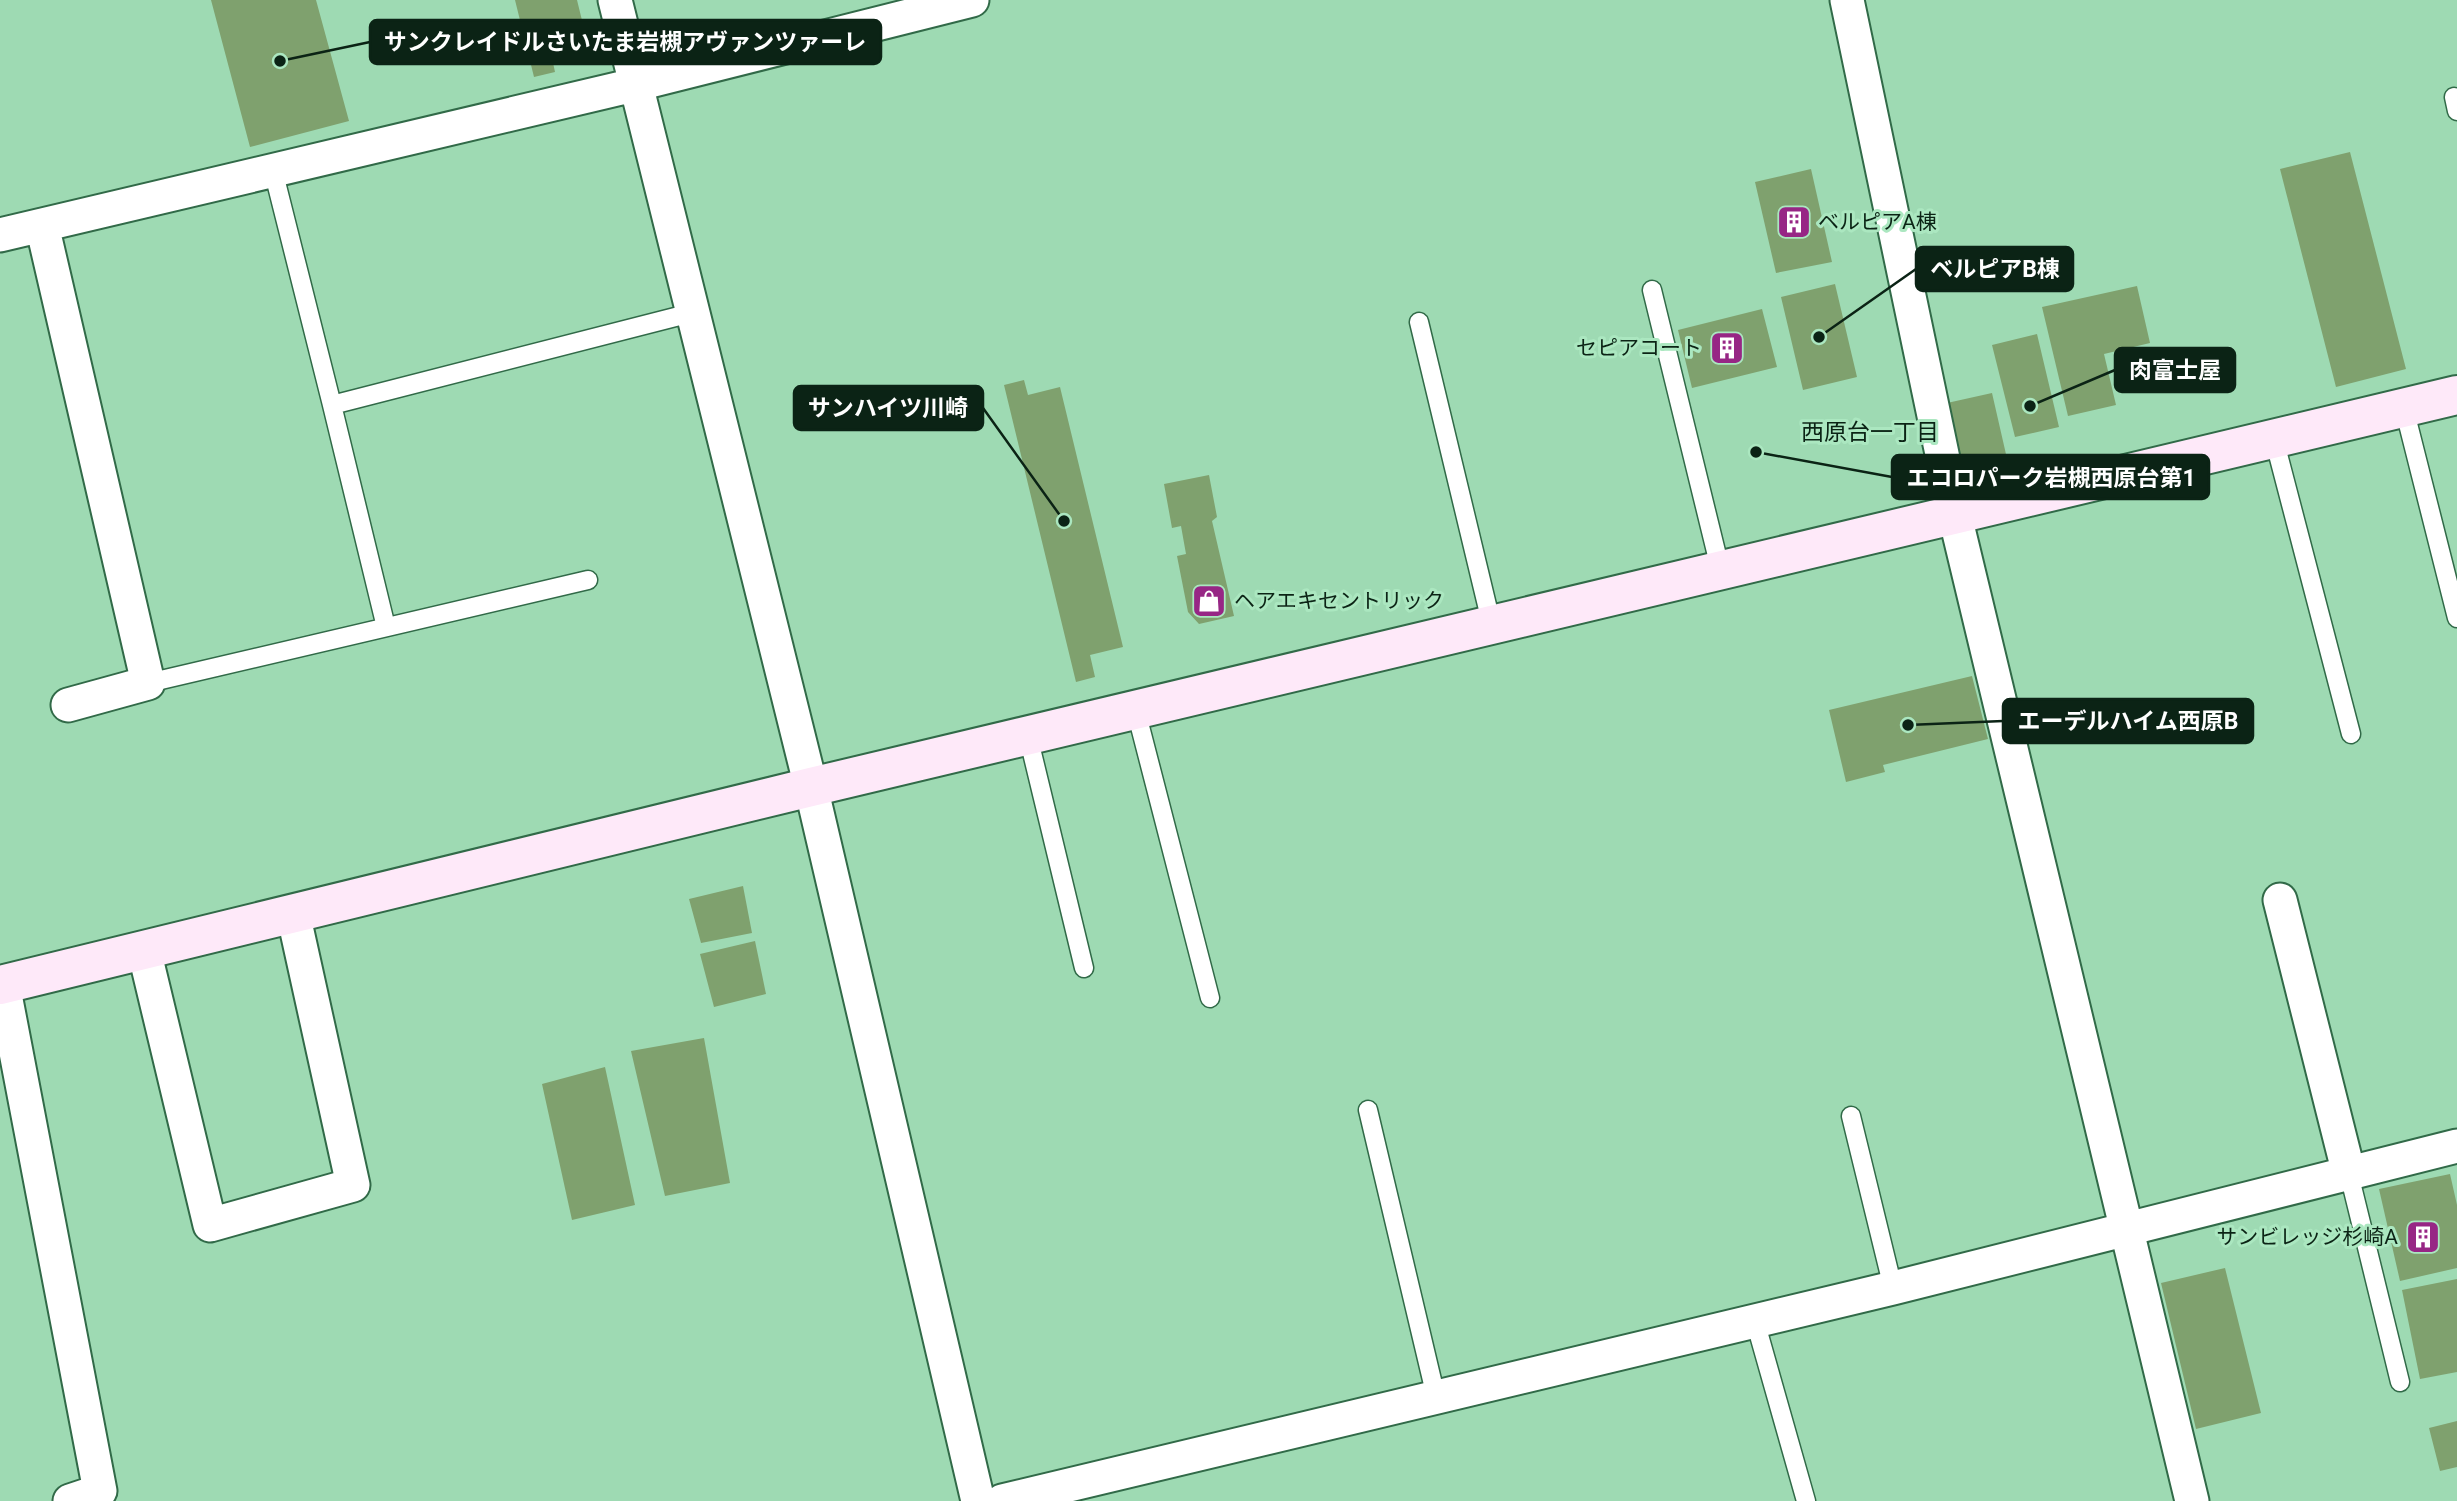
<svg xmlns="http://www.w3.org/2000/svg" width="2457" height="1501" font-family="Roboto,'Noto Sans JP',sans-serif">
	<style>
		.building { fill: #7fa16e }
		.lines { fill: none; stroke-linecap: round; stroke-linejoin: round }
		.lane-casing { stroke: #316a48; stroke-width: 21 }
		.street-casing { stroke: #316a48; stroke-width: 37 }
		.secondary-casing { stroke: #316a48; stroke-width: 42 }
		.lane { stroke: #fff; stroke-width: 18 }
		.street { stroke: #fff; stroke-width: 33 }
		.secondary { stroke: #fee9f9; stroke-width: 38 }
		.labels { text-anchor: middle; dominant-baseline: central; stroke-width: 6; stroke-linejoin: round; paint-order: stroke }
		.poi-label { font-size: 21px; fill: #0b2315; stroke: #abe7c0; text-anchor: start }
		.neighbourhood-label { font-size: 23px; fill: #0b2315; stroke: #abe7c0 }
		.leader { fill: none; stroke: #0b2315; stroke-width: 2.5 }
		.callout-dot { fill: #0b2315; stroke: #abe7c0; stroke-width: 2.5 }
		.callout { fill: #0b2315; stroke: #0b2315; stroke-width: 2.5 }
		.callout-label { font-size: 23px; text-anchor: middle; font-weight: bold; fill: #fff }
	</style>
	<rect width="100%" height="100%" fill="#9edab3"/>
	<path class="building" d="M211 0H316L349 121 250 147Z
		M515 0H577L589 49 552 58 555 72 534 77Z
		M2350 152 2406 369 2336 387 2280 169Z
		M1811 169 1832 262 1776 273 1755 182Z
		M1835 284 1857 377 1803 390 1781 297Z
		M2137 286 2150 343 2104 354 2116 405 2068 416 2042 307Z
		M1762 309 1777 367 1692 388 1678 330Z
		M2037 334 2059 427 2015 437 1992 345Z
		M1024 380 1028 395 1060 387 1123 647 1090 655 1095 677 1076 682 1004 385Z
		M1992 393 2008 463 1964 473 1947 403Z
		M1209 475 1217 517 1212 521 1234 616 1199 624 1188 612 1177 556 1186 554 1181 526 1172 528 1164 484Z
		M1972 676 1988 739 1883 765 1885 772 1846 782 1829 710Z
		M743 886 752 933 701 943 689 899Z
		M755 941 766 994 714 1007 700 954Z
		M704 1038 730 1183 665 1196 631 1051Z
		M605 1067 635 1205 572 1220 542 1084Z
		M2450 1174 2457 1205V1268L2400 1281 2379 1189Z
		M2225 1268 2261 1413 2196 1429 2161 1283Z
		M2457 1279V1372L2420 1379 2402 1290Z
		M2457 1421V1467L2440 1471 2429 1428Z"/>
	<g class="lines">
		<g class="lane-casing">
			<path id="lane" d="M2454 97 2457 111
				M273 170 332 405 691 313
				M1652 290 1721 572
				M1419 322 1492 626
				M332 405 386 627
				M2404 408 2457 618
				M2274 439 2351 734
				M148 683 588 580
				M1136 711 1210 998
				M1028 736 1084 968
				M1368 1110 1436 1397
				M1851 1116 1893 1288
				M2349 1174 2400 1382
				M1755 1321 1806 1501"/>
		</g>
		<g class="street-casing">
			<path id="street" d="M615 0 811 787 978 1501
				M1847 0 1955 516 2192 1501
				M42 225 148 683 68 705
				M0 235 634 85 972 0
				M2280 900 2349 1174
				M144 950 210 1225 353 1185 293 913
				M3 984 100 1491 70 1501
				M1002 1501 1893 1288 2457 1146"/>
		</g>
		<g class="secondary-casing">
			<path id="secondary" d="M0 985 811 787 2457 395"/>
		</g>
		<use href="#lane" class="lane"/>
		<use href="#street" class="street"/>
		<use href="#secondary" class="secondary"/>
	</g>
	<defs>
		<g id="building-square" transform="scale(1.75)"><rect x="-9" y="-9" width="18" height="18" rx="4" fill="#972685" stroke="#abe7c0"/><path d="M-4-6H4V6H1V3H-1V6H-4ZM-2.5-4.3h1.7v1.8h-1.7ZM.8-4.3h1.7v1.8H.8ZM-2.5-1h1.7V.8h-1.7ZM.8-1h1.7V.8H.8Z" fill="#fff"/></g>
		<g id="shop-square" transform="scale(1.75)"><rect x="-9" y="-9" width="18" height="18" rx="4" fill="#972685" stroke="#abe7c0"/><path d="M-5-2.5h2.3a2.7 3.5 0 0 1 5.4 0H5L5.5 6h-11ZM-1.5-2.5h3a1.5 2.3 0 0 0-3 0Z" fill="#fff"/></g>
	</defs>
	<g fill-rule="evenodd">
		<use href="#building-square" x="1794" y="222"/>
		<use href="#building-square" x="1727" y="348"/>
		<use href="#shop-square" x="1209" y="601"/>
		<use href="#building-square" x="2423" y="1237"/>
	</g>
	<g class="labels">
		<g class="poi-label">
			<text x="1818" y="222">ベルピアA棟</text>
			<text x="1702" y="348" text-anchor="end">セピアコート</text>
			<text x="1234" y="601">ヘアエキセントリック</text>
			<text x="2398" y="1237" text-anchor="end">サンビレッジ杉崎A</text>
		</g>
		<g class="neighbourhood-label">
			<text x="1870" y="432">西原台一丁目</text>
		</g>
	</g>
	<path class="leader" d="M280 61L370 42M1819 337L1916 269M2030 406L2115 370M1064 521L983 408M1756 452L1892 477M1908 725L2003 721"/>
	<g class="callout-dot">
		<circle cx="280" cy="61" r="7"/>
		<circle cx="1819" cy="337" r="7"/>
		<circle cx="2030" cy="406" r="7"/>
		<circle cx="1064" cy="521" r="7"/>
		<circle cx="1756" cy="452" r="7"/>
		<circle cx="1908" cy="725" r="7"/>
	</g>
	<g class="callout">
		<rect x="370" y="20" width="511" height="44" rx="7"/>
		<rect x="1916" y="247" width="157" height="44" rx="7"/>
		<rect x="2115" y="348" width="120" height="44" rx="7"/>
		<rect x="794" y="386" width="189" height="44" rx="7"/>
		<rect x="1892" y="455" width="317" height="44" rx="7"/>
		<rect x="2003" y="699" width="250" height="44" rx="7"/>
	</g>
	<g class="callout-label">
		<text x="625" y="50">サンクレイドルさいたま岩槻アヴァンツァーレ</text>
		<text x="1995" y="277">ベルピアB棟</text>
		<text x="2175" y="378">肉富士屋</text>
		<text x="888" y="416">サンハイツ川崎</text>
		<text x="2051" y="486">エコロパーク岩槻西原台第1</text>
		<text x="2128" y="729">エーデルハイム西原B</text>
	</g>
</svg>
